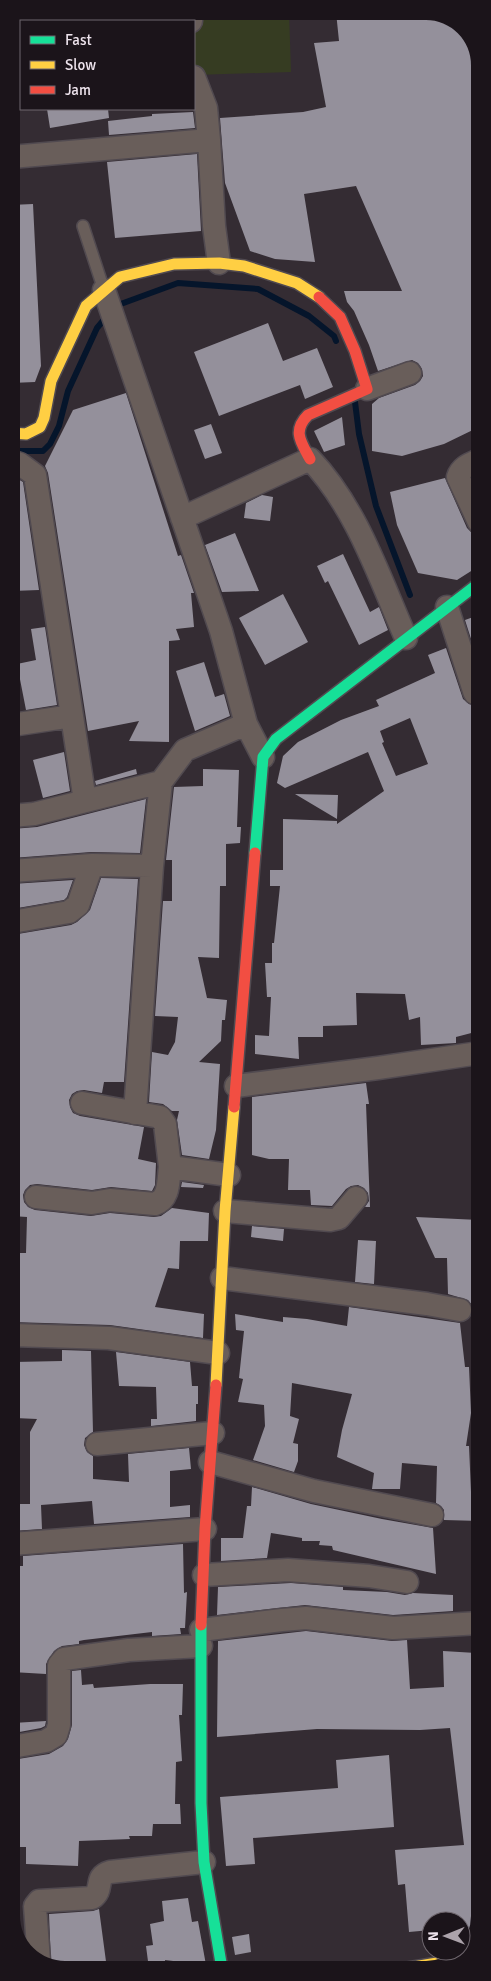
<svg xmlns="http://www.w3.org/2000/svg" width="491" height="1981" font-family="Signika,sans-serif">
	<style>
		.green { fill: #363c22 }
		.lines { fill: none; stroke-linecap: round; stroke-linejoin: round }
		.stream { stroke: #05152b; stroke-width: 6 }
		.building { fill: #94909b; fill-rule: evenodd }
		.lane-casing { stroke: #514a50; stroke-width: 14 }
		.street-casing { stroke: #514a50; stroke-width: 25 }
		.fast-casing { stroke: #514a50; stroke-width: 14 }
		.slow-casing { stroke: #514a50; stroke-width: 14 }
		.jam-casing { stroke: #514a50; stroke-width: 14 }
		.lane { stroke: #695e5a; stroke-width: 11 }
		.street { stroke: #695e5a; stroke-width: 22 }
		.fast { stroke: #16e098; stroke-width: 11 }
		.slow { stroke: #ffcf43; stroke-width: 11 }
		.jam { stroke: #f24e42; stroke-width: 11 }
	</style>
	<rect width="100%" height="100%" fill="#342c33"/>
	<path class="green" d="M190 11 289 12 291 72 194 75V21Z"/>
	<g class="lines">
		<path class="stream" d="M114 309 118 305 178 283 258 289 309 316 334 336 336 341
			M355 402 359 434 376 506 410 595
			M12 451H43L50 444 59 426 68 391 97 328 107 316"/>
	</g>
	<path class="building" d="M336 12H433L464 27 479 55V427L444 444 402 456 372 451V404L379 398 415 385 420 381 423 376 422 369 418 363 412 360 378 371 369 345 354 311 347 302 344 291H402L356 186 304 194 315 262 275 259 250 251 225 183 220 118 303 112 326 107 314 43 339 41Z
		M47 109H108L109 118 50 128Z
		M193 112 195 128 109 135 108 121 152 116V114Z
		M197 154 201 231 115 238 107 162Z
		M33 204 41 366 35 382 11 383V205Z
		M268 323 283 361 317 348 333 387 305 399 300 385 219 416 194 352Z
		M126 393 178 556 181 555 194 593H191L194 627 176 629 180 640 169 641V742L129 741 139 721 88 731 48 473 45 466 73 410Z
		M342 417 345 445 324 452 314 431Z
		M211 424 222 453 205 459 194 430Z
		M479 474V491L473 478Z
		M11 475 23 482 39 590 12 591Z
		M445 478 467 528 472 533 479 535V566L457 580 418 573 397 525 390 492Z
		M262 495 273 497 270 521 244 518 246 503Z
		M235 533 259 591 222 592 205 545Z
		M343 554 370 612 379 607 388 630 359 645 328 581 325 583 317 566Z
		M283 594 308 642 265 665 239 618Z
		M479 615V664L465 620Z
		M45 627 57 705 26 710 17 664 36 660 31 629Z
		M446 648 463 699 469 704 479 706V936L473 937 479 980V1031L456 1037V1043L421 1045 420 1017 409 1020 405 994 356 993 357 1025 323 1026V1037H298L299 1059 255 1054V1035L269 1036 271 997H267L265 963H272V943H274L280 886H270V870H283V819L337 821V824L384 791 368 752 285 788 277 783 283 756 298 742 341 720 379 706 376 700 435 673 428 655ZM410 718 428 764 396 776 382 743 384 742 380 731Z
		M204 662 215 697 224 694 230 716 195 731 176 671Z
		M64 752 70 791 43 798 33 760Z
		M136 769 137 774 96 785 95 781Z
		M203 769 239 770 237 827H241L240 843 226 844V886H220L219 958 198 957 207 998 227 1000 225 1020H222L221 1041 199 1062 220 1064 216 1130 209 1159 182 1155 177 1120 179 1111H172L163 1104 149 1102 152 1052 168 1055 175 1042 178 1017 155 1016 163 901H172V860H166L174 787 203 786Z
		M295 794 338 795 337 819Z
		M146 799 140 853 91 852 12 858V829L37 827Z
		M101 878 138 879 124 1082H104L102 1093 84 1090 77 1091 72 1094 69 1100 70 1107 73 1113 80 1116 144 1127 138 1159 156 1163 155 1185 152 1191 111 1187 92 1190 37 1184 30 1185 25 1190 23 1195 24 1202 28 1207 35 1210 91 1216 110 1213 154 1217 161 1216 172 1208 209 1213 208 1241H180L179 1269 168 1268 155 1307 204 1314 203 1338 110 1325 12 1322V1275H17V1253H26L27 1217 12 1216V935L71 925 77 922 90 910Z
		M73 880 67 897 64 900 12 909V884Z
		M366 1083 369 1104H366L370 1207H365L369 1201 368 1193 364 1188 358 1185 351 1186 346 1189 332 1206 311 1205 310 1190H288L289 1159H269L252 1155V1097Z
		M182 1182 204 1185 203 1188 181 1187Z
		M416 1217 479 1220V1311H473L472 1305 468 1300 448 1294 447 1258H435Z
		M252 1226 284 1229 283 1241 251 1237Z
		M358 1240 376 1241 374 1284 355 1282Z
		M349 1307 460 1323 465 1367H469L471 1413 466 1446H469L471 1492 480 1493V1521L444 1520V1510L441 1506 436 1503 437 1466 402 1463 400 1489H372L374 1473 337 1457 342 1430 352 1394 292 1383 290 1416 299 1419 293 1443 298 1444V1461L294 1472 253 1460 265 1426 264 1405 238 1402 243 1379 239 1378 244 1331 236 1330 235 1314 283 1322V1317L307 1319 347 1326Z
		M62 1350 91 1351 93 1432 85 1438 84 1445 87 1452 93 1456V1479L129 1482 128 1454 189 1448 191 1469 170 1471V1507L190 1505V1517L94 1524 92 1501 41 1505 42 1529 12 1531V1504H30V1432L37 1419 15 1418 14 1362 62 1361Z
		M116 1352 190 1362 192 1386H198V1404H196V1421L151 1426V1419H157L156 1387 119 1386Z
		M252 1487 311 1504 382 1519 433 1528 436 1574 333 1550 332 1546 319 1545 320 1541H302V1538L271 1533 267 1558 221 1561V1538H243L247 1506H251Z
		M183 1544 184 1593 187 1592 185 1628H180L181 1634 152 1636V1632L84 1640 79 1641V1644L62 1646 54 1651 46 1664V1674L12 1672V1566H23V1556Z
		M291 1583 343 1587V1590L387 1592 405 1595 413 1593 453 1595V1611L393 1615 305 1605 217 1615 218 1587Z
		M306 1631 392 1641 407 1640 410 1689 444 1687 443 1651 476 1653 480 1696V1738H476L480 1762V1916L475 1929 461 1930V1921H431V1930L409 1932 405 1884 398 1885 395 1850 464 1845 450 1728 420 1730 317 1729 217 1737 218 1641Z
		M81 1670 82 1685 93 1684 94 1688 150 1684H183L182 1715H179L182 1761 176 1762 175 1804H180L181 1824H153L152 1836H129L130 1839 79 1841 78 1866 26 1864V1847H12V1760L49 1754 63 1746 68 1739 72 1725V1671Z
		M46 1721 45 1726 41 1728 14 1733 13 1723Z
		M389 1755 394 1827 253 1838 255 1864 226 1866 220 1797 338 1788 336 1760Z
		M188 1898 192 1922 198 1921 206 1965 165 1960 166 1969H149L146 1946 153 1945 150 1924 164 1921 162 1901Z
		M99 1909 107 1969H58L51 1966 49 1914 93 1911Z
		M249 1934 251 1952 235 1955 232 1937Z"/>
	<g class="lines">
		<g class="lane-casing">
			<path id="lane" d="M83 226 104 290"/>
		</g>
		<g class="street-casing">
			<path id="street" d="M190 11 191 21
				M194 77 206 108 209 140 214 226 219 263
				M11 157 209 140
				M104 290 221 631 246 724 263 757
				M367 389 410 373
				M479 460C470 464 461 467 458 477L479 522
				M11 461 20 464 35 475 85 801
				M182 518 310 459C357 508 379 577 406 638
				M447 607 474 691 475 693H479
				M12 725 72 716
				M12 816 34 814 161 782
				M12 871 92 865 152 866
				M12 922 69 912 78 905 92 865
				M236 1086 378 1068 479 1053
				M82 1103 160 1117 165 1124 170 1167 229 1175
				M135 1113 152 866 161 782 185 750 246 724
				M36 1197 92 1203 110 1200 155 1204C170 1199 168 1180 170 1167
				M225 1211 330 1220 339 1218 356 1198
				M222 1278 427 1304 460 1310
				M12 1335 109 1338 218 1353
				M97 1444 213 1433
				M210 1462 314 1491 432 1515
				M12 1544 205 1529
				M204 1575 288 1570 369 1576 407 1582
				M201 1630 282 1620 306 1618 393 1628 480 1623
				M12 1747 46 1741 56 1735 59 1725V1665L64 1659 129 1650 201 1646
				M39 1961 35 1906 39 1901 92 1898C105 1889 93 1877 110 1872L204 1862"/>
		</g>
		<g class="fast-casing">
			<path id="fast" d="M255 853 263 757 276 739 479 583
				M201 1625V1803L204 1862 222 1969"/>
		</g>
		<g class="slow-casing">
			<path id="slow" d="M11 433 26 434 40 427 44 418 51 381 86 306 120 277 174 264 219 263 244 266 297 283 319 297
				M216 1385 225 1211 234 1107
				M402 1969 449 1961"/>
		</g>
		<g class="jam-casing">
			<path id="jam" d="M310 459C301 442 292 431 308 415L367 389 355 351 340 317 319 297
				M234 1107 255 853
				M201 1625 205 1529 216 1385"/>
		</g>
		<use href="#lane" class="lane"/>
		<use href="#street" class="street"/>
		<use href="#fast" class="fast"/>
		<use href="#slow" class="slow"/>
		<use href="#jam" class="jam"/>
	</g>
	<path d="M0 0H491V1981H0ZM65 20H426A45 45 0 0 1 471 65V1916A45 45 0 0 1 426 1961H65A45 45 0 0 1 20 1916V65A45 45 0 0 1 65 20Z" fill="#1b141a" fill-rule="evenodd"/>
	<rect x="20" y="20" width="175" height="90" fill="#1b141a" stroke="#6f676e"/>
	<rect x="30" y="36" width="25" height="8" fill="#16e098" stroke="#6f676e"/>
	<text x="65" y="45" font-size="15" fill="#ede3ec">Fast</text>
	<rect x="30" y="61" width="25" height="8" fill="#ffcf43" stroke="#6f676e"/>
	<text x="65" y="70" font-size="15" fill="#ede3ec">Slow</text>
	<rect x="30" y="86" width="25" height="8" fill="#f24e42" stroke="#6f676e"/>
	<text x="65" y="95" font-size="15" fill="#ede3ec">Jam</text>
	<g transform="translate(446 1936) rotate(269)"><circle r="24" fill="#1b141a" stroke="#6f676e"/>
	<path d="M0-4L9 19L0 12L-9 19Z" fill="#aca3ab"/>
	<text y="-8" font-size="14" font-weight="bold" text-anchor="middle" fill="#ede3ec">N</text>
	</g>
</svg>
